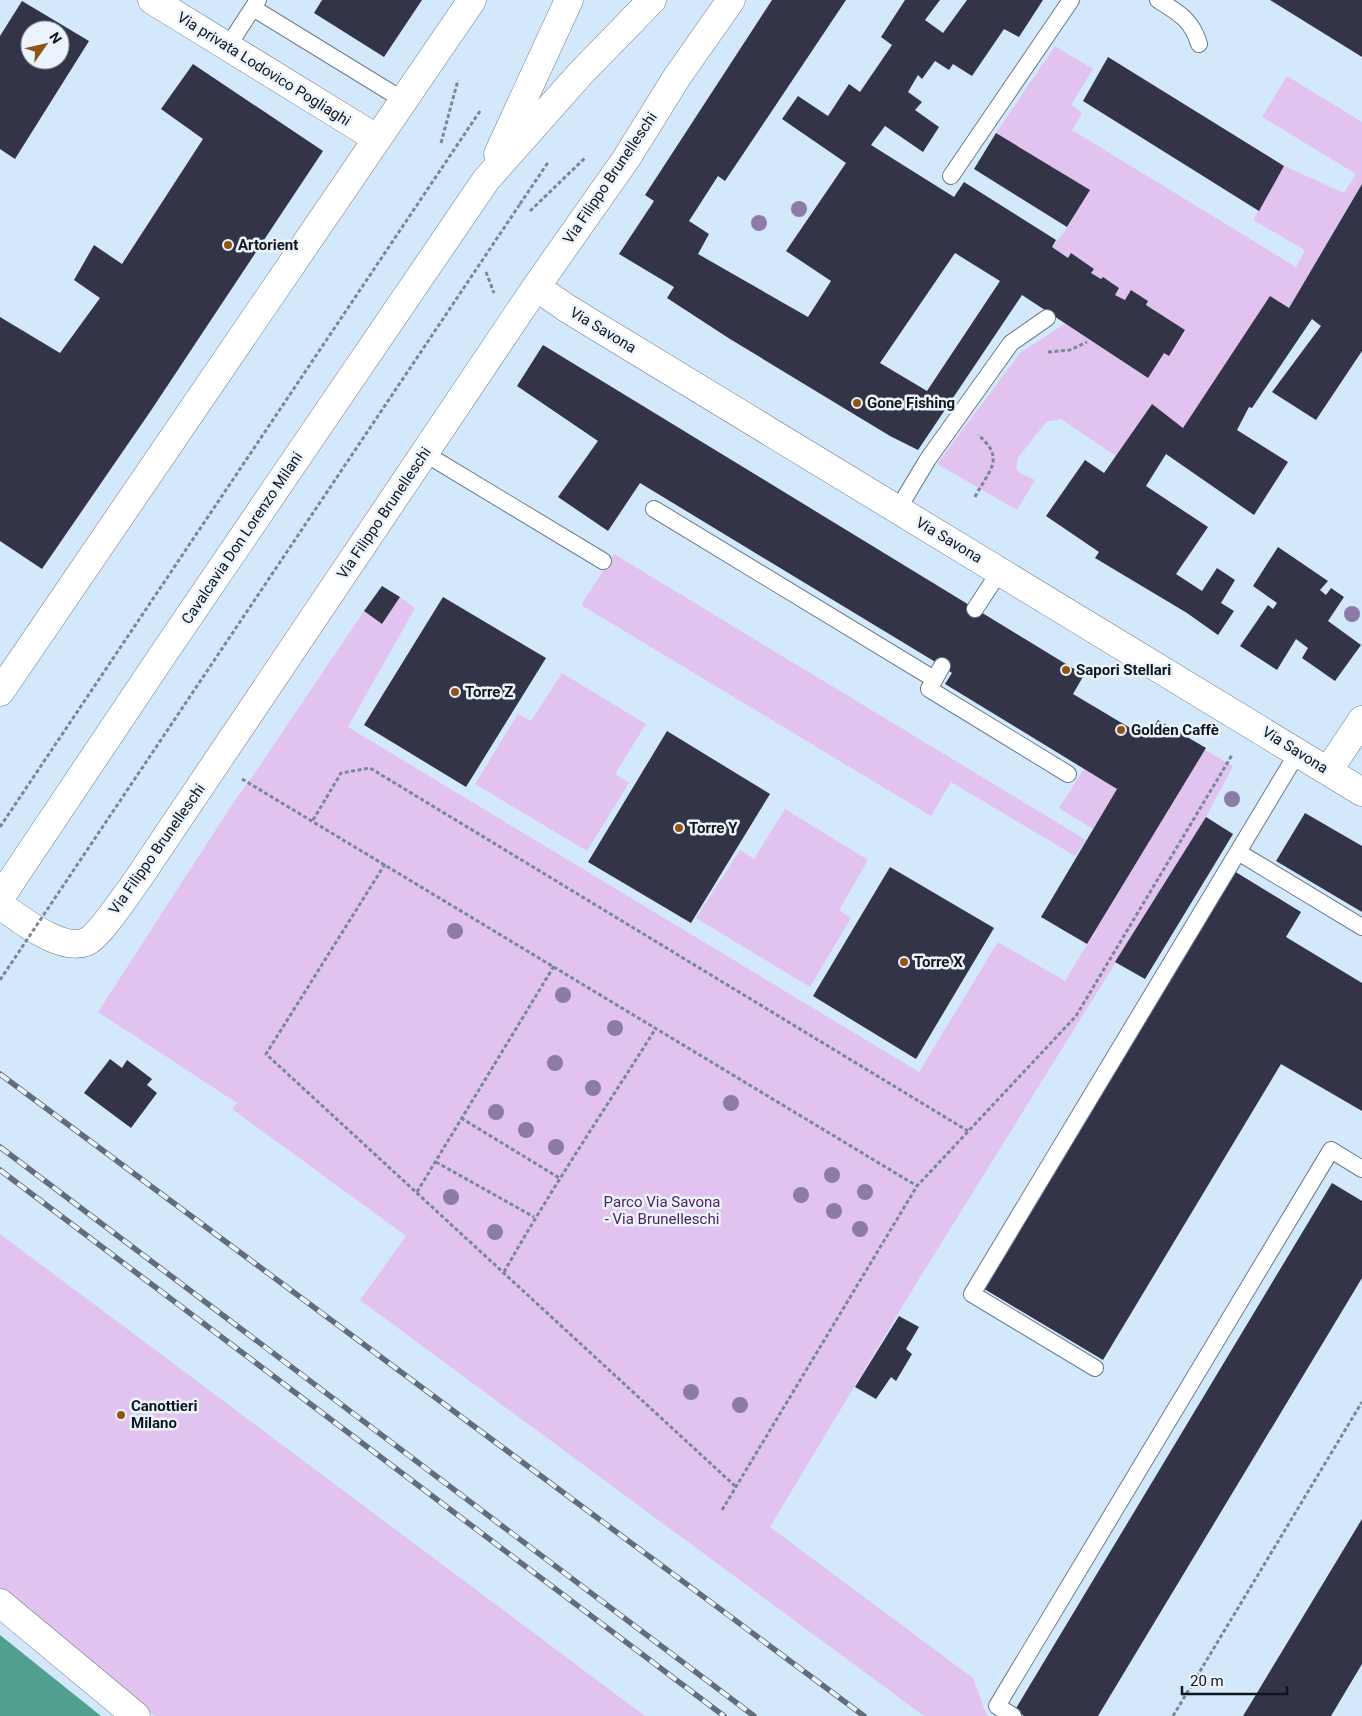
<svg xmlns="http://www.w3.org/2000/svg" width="1362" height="1716" font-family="Roboto,sans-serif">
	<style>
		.green { fill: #e2c3ef }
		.water { fill: #519f8e }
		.building { fill: #333448; fill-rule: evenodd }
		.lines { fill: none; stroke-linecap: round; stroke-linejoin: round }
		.lane-casing { stroke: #6a7d8e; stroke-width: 18 }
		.street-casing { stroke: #6a7d8e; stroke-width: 29 }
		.secondary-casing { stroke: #6a7d8e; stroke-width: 29 }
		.path { stroke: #7a8896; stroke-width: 3; stroke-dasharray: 4 2.5; stroke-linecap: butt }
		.lane { stroke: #fff; stroke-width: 16 }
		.street { stroke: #fff; stroke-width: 28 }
		.secondary { stroke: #fff; stroke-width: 28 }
		.rail-casing { stroke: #616d7a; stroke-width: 5.5 }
		.rail { stroke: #ebf4fc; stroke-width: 4; stroke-dasharray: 11; stroke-linecap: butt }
		.path-bridge { stroke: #7a8896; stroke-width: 3; stroke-dasharray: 4 2.5; stroke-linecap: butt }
		.tree { fill: #8b7ba6 }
		.poi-dot { fill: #915417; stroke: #ebf4fc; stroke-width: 2 }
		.labels { text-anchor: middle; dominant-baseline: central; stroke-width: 5; stroke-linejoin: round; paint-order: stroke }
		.street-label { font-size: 15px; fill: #0f161d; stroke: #ebf4fc }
		.poi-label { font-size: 15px; font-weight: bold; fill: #0f161d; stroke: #ebf4fc; text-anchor: start }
		.park-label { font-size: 15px; fill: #4f2260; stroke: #ebf4fc }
	</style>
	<rect width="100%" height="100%" fill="#d4e8fc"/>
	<path class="green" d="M1055 46 1093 69 1071 105 1082 113 1072 130 1296 267 1305 250 1253 220 1284 166 1344 193 1356 174 1262 117 1287 76 1362 122V184L1289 308 1183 428 1151 404 1116 456 1061 419 1046 422 1018 458 1016 468 1020 473 1035 480 1017 510 937 464 1020 353 1066 323 1147 378 1164 353 1169 356 1185 331 1146 305 1148 301 1132 291 1125 300 1115 295 1119 288 1103 277 1101 279 1091 273 1094 269 1068 258 1052 247 1068 227 1089 190 996 133Z
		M614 554 1086 840 1075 856 951 782 931 816 581 605Z
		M400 597 415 608 348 727 919 1072 998 942 1065 981 1205 750 1233 766 1206 817 919 1279 770 1527 973 1678 987 1716H924L360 1300 406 1236 232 1109 237 1103 98 1012 237 797 248 783 364 611 382 624Z
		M562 673 646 724 615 774 629 783 587 851 475 784 518 714 531 721Z
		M1084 769 1117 789 1093 829 1059 808Z
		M785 809 868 860 839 910 851 918 810 987 696 918 740 850 754 859Z
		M0 1234 645 1716H155L0 1597Z"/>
	<path class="water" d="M0 1635 101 1716H0Z"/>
	<path class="building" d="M322 0H422L384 57 314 13Z
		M772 0H846L725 181 718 176 689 221 709 234 698 254 808 317 831 281 786 251 846 163 782 119 798 96 828 116 849 84 860 92 892 45 881 37 905 0H940L925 20 943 33 967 0H1043L1019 37 1004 29 972 76 953 64 949 70 935 61 922 79 918 75 908 92 922 102 915 110 939 127 923 152 885 126 871 145 954 197 964 182 1056 240 1052 247 1068 258 1071 253 1094 269 1091 273 1101 279 1103 277 1119 288 1115 295 1125 300 1131 290 1148 301 1146 305 1185 330 1169 356 1164 353 1148 378 1022 295 918 450 890 436 730 339 667 298 674 287 619 254 654 201 645 195ZM955 253 1000 281 927 391 880 363Z
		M1270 0H1362V57Z
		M22 1 89 41 15 159 0 149V36ZM30 30H60V60H30Z
		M1108 57 1284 166 1259 211 1083 101Z
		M193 64 323 151 152 409 42 569 0 541V317L60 353 100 298 74 280 94 245 122 264 203 139 161 109Z
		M996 133 1090 190 1067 227 974 169Z
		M1362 184V351L1316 420 1272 392 1321 326 1312 319 1252 408 1249 407 1237 430 1288 462 1254 515 1166 454 1146 486 1208 527 1176 574 1202 591 1217 568 1235 580 1221 603 1234 611 1218 635 1187 613 1095 558 1099 552 1046 516 1085 460 1104 473 1152 404 1183 428 1270 296 1289 308Z
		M543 345 1084 675 1073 694 1147 738 1158 720 1206 748 1087 944 1041 917 1117 789 945 684 952 673 942 666 640 483 608 531 558 497 598 441 517 386Z
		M1278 547 1328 581 1320 590 1326 595 1331 588 1344 597 1328 621 1361 645 1335 681 1302 658 1308 648 1296 639 1277 670 1240 646 1268 605 1273 609 1277 603 1253 586Z
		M382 586 400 597 382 624 364 611Z
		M443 597 546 658 466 787 364 725Z
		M667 731 770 794 691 923 588 862Z
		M1305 813 1362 846V912L1276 861Z
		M1206 817 1233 834 1145 979 1115 962Z
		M890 867 994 928 916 1059 813 996Z
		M1234 871 1301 912 1286 937 1362 983V1111L1281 1064 1103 1360 981 1287Z
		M110 1059 122 1068 127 1060 152 1079 147 1085 157 1093 131 1128 84 1093Z
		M1332 1183 1362 1201V1278L1098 1716H1024L1015 1710Z
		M899 1316 919 1327 906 1349 912 1354 896 1381 891 1377 876 1399 855 1387Z
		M1362 1519V1664L1331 1716H1243Z"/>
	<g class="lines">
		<g class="lane-casing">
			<path id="lane" d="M1158 0C1179 13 1192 20 1199 44
				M253 8 403 100
				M228 46 258 0
				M951 176 1071 0
				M424 453 603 561
				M654 509 934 679
				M898 509 928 459 1011 343 1047 318
				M975 609 1000 571
				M942 666 929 689 1068 774
				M1238 852 1362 927
				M1095 1368 972 1294 1298 752
				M1013 1716 997 1706 1331 1150 1362 1169"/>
		</g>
		<g class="street-casing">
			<path id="street" d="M152 0 376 138
				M536 287 568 309 1362 792
				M0 692 472 0
				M1328 771 1362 720
				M0 905C20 919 61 952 86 942 100 936 128 892 138 879L536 287 626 159 677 77 731 0
				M0 1603 136 1716"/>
		</g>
		<g class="secondary-casing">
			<path id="secondary" d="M498 154 569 0
				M0 898 166 650 486 180 580 74 652 0"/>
		</g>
		<path class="path" d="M441 143 458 80
			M520 204 549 161
			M530 211 585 158
			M486 272 494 293
			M1048 352 1070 350 1087 342
			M975 497C988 471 1007 459 978 435
			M242 779 917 1186
			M313 820 341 773 370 768 968 1131
			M0 827 480 111
			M385 864 266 1054 735 1486
			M461 1118 561 1179
			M436 1162 534 1217
			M417 1192 554 966
			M504 1272C551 1189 605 1109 656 1028
			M722 1510 917 1186 1076 1016 1232 755
			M1173 1716 1362 1402"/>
		<use href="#lane" class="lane"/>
		<use href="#street" class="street"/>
		<use href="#secondary" class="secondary"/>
		<g class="rail-casing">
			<path id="rail" d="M0 1074 864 1716
				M0 1147 754 1716
				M0 1170 724 1716"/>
		</g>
		<use href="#rail" class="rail"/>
		<path class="path-bridge" d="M0 980 520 204"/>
	</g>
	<g class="tree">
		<circle cx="799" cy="209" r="8"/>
		<circle cx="759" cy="223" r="8"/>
		<circle cx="1352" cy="614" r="8"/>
		<circle cx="1232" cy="799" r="8"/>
		<circle cx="455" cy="931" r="8"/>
		<circle cx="563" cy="995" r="8"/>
		<circle cx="615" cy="1028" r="8"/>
		<circle cx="555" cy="1063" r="8"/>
		<circle cx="593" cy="1088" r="8"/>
		<circle cx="731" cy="1103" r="8"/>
		<circle cx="496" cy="1112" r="8"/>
		<circle cx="526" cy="1130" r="8"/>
		<circle cx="556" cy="1147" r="8"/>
		<circle cx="832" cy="1175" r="8"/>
		<circle cx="865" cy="1192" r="8"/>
		<circle cx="801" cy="1195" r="8"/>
		<circle cx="451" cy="1197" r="8"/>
		<circle cx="834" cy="1211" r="8"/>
		<circle cx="860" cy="1229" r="8"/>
		<circle cx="495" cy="1232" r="8"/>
		<circle cx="691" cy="1392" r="8"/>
		<circle cx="740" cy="1405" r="8"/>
	</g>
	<g class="poi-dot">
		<circle cx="228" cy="245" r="5"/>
		<circle cx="857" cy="403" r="5"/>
		<circle cx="1066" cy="670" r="5"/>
		<circle cx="455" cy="692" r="5"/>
		<circle cx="1121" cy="730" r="5"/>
		<circle cx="679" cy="828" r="5"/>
		<circle cx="904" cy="962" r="5"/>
		<circle cx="121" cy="1415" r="5"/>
	</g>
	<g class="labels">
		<g class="street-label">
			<text transform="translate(264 69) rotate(32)">Via privata Lodovico Pogliaghi</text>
			<text transform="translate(610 178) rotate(-56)">Via Filippo Brunelleschi</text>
			<text transform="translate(603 330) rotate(31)">Via Savona</text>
			<text transform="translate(384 513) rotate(-56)">Via Filippo Brunelleschi</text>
			<text transform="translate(242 538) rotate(-56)">Cavalcavia Don Lorenzo Milani</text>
			<text transform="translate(949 540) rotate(31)">Via Savona</text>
			<text transform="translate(1295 750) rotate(32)">Via Savona</text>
			<text transform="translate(157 849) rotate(-55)">Via Filippo Brunelleschi</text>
		</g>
		<g class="poi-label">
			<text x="238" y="245">Artorient</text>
			<text x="867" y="403">Gone Fishing</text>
			<text x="1076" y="670">Sapori Stellari</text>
			<text x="465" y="692">Torre Z</text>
			<text x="1131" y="730">Golden Caffè</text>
			<text x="689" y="828">Torre Y</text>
			<text x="914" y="962">Torre X</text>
			<text x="131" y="1406">Canottieri<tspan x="131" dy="17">Milano</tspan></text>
		</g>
		<g class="park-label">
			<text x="662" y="1202">Parco Via Savona<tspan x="662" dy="17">- Via Brunelleschi</tspan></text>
		</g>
	</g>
	<g transform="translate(45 45) rotate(56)"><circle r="24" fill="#ebf4fc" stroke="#939ba3"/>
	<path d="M0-4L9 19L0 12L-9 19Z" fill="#915417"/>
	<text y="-8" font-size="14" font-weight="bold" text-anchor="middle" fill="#0f161d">N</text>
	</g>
	<path d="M1182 1686v8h105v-8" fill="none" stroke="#0f161d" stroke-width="2.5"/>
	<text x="1190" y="1686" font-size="15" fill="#0f161d" stroke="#ebf4fc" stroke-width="4" paint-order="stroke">20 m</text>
</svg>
